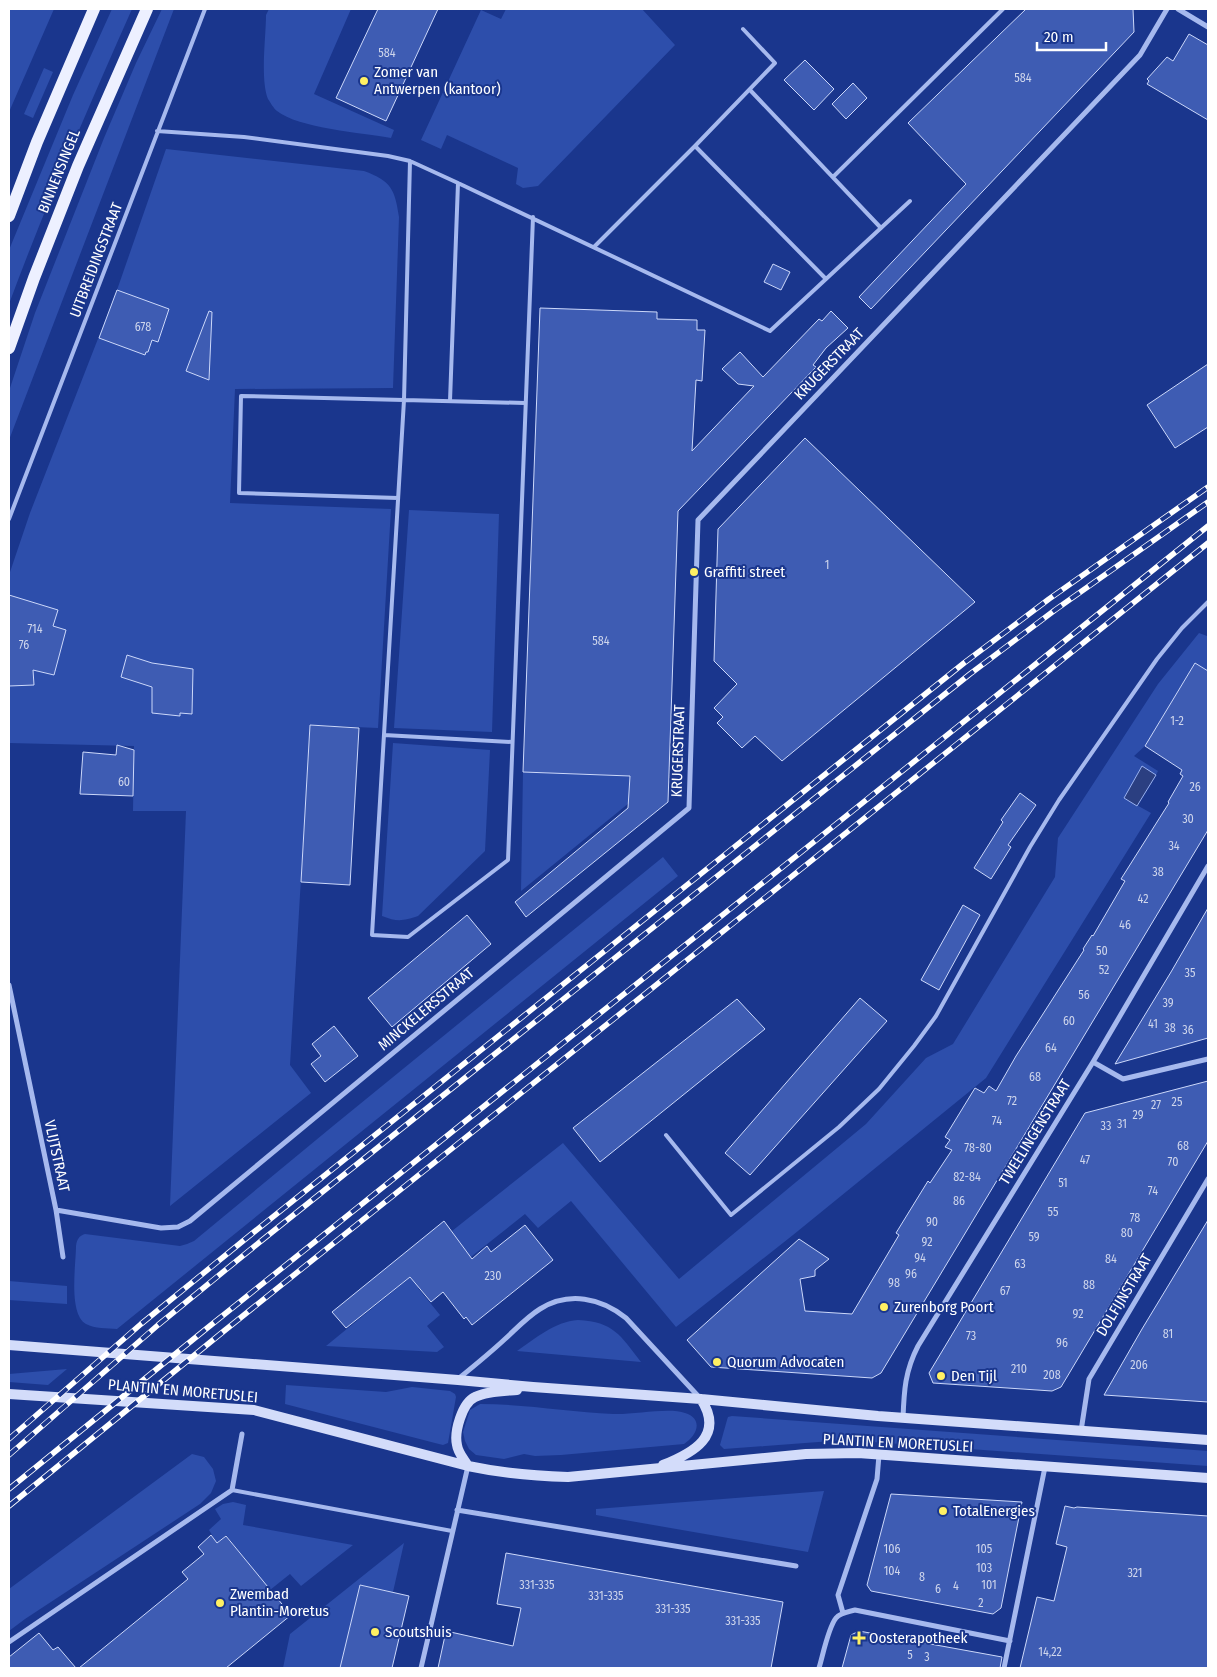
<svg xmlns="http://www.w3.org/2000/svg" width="1217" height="1677" font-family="'Fira Sans Condensed',sans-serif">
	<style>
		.green { fill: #2d4eab }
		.water { fill: #2b3f81; stroke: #99b1f0 }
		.building { fill: #3e5cb3; stroke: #ccd8fa }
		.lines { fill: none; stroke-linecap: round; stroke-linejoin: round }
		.lane { stroke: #a6b9ee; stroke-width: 4 }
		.street { stroke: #a6b9ee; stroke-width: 5 }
		.secondary { stroke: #d3dcfa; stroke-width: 10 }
		.primary { stroke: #edf0ff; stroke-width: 12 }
		.rail-casing { stroke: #fff; stroke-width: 5.5 }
		.rail { stroke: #1a368d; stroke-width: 4; stroke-dasharray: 11; stroke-linecap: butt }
		.poi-dot { fill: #fff063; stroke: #1a368d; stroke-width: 2 }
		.labels { text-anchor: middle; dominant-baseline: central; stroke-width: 4; stroke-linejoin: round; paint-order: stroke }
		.number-label { font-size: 12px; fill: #cfd6ec }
		.poi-label { font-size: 15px; fill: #fff; stroke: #1a368d; text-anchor: start }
		.street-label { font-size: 15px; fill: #fff; stroke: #1a368d }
	</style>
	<rect width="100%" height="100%" fill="#1a368d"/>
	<path class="green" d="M9 9H54L9 112Z
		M112 9H132C89 106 46 204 9 304V250L73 95Z
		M162 9H174L9 440V391L35 313 104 138 136 63Z
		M269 9H351L314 94 394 130 391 138C363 133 298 128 277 111 274 109 270 102 268 99 260 79 266 37 266 15Z
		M506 9H642L675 45 538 186 523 188 516 184 518 168 447 135 441 149 421 140 481 10 501 19Z
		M44 68 53 72 33 118 24 114Z
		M166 149 364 171C391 181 395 189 399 217L393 388 235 389 230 503 391 509 378 728 310 725 290 1065 311 1093 170 1206 186 811H133L134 746 9 743V575L30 513 117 290Z
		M409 510 499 514 492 732 394 728Z
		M1199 633 1207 636 1208 671 1195 663 1145 746 1134 756 1158 771 1156 775 1142 767 1124 798 1151 813 986 1078 793 1235 676 1327 571 1201 538 1228 525 1214 448 1275 442 1269 418 1288 440 1315 427 1326 444 1347 437 1352 326 1346 457 1239 452 1231 563 1143 679 1279 866 1124 926 1058 953 1044 1055 877 1058 838 1158 684Z
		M393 743 490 750 485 851 418 916C403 921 397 922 382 916Z
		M523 772 630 776 629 803 521 891Z
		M663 857 678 876 117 1329C107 1328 95 1329 86 1324 68 1313 76 1265 76 1246 77 1239 79 1236 85 1234L180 1246 187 1244 194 1241 333 1126Z
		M9 1281 67 1286V1304L9 1300Z
		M578 1320C614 1322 620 1335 641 1362L517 1351C536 1338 554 1322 578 1320Z
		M67 1369 48 1385 9 1382V1374Z
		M286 1385 386 1392 412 1387 450 1391 455 1394 456 1397 448 1443 443 1445 435 1443 285 1404Z
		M480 1404C525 1404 569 1412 613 1414 633 1415 669 1407 685 1413 704 1419 697 1436 684 1444L561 1455 535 1456 524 1454 504 1459 476 1455 469 1449 465 1441 463 1432 470 1410Z
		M732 1416 1208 1451V1466L845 1440 724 1449 720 1445 727 1420 728 1417Z
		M192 1454 204 1457 213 1469 216 1481 211 1493 200 1504 25 1619 9 1631V1589Z
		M824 1491 808 1552 596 1515V1509Z
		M233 1502 246 1505 243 1525 353 1545 301 1586 290 1574 270 1590 226 1535 217 1543 209 1530 221 1519 215 1509 223 1504Z
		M404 1543 393 1592 360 1585 340 1668H283L290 1634Z"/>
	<path class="water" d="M1142 766 1156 775 1137 806 1124 798Z"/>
	<path class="building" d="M378 9H438L386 121 336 98Z
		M1026 9H1133L1134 32 871 309 859 297 966 184 908 123Z
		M1189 34 1208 45V120L1147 84 1149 81 1147 79 1167 57 1173 61Z
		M805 60 834 89 814 110 784 80Z
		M853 83 867 98 846 119 832 104Z
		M773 264 790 272 781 290 764 282Z
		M117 290 169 309 158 342 152 340 148 352H146L145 355 99 338Z
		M540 308 657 312V319L697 320V330H705L702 381 696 380 692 451 754 386 738 384 722 369 740 352 763 377 819 319 822 321 831 311 848 328 826 348 813 365 816 367 678 511 668 802 526 917 515 902 628 808 630 776 523 772Z
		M209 311 212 312 209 380 186 371Z
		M1208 364V427L1175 448 1147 405Z
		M805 438 975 602 782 761 755 736 742 748 717 723 723 717 714 708 737 684 714 661 718 529Z
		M9 595 58 610 53 626 66 630 54 675 33 670 34 685 9 686Z
		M127 655 152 663 193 669 192 714 180 713V716L152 713V687L121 677Z
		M1195 663 1208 671V830L881 1373 872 1378 711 1367 687 1340 799 1239 829 1259 815 1270V1276L800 1279 805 1311 852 1314 899 1235 896 1233 928 1181 930 1183 952 1150 945 1147 950 1140 945 1137 975 1088 984 1093 989 1086 996 1091 1016 1056 1084 950 1083 949 1092 935 1093 936 1125 881 1121 879 1169 803 1168 802 1183 776 1180 774 1182 770 1145 746Z
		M310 725 359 728 350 885 301 882Z
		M117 745 134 750 133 796 80 794 83 752 116 755Z
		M1020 793 1036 805 1008 845 1011 847 991 879 974 868 1003 822 1001 820Z
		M963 905 980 915 939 990 921 980Z
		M1208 908V1038L1115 1064 1171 972Z
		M467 915 491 944 392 1027 368 998Z
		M860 998 887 1021 750 1175 725 1153Z
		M737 999 765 1029 600 1162 573 1128Z
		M334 1026 358 1056 325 1082 311 1064 321 1056 312 1044Z
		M1208 1081V1141L1061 1387 1052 1391 933 1383 929 1373 1085 1113Z
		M1208 1220V1402L1104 1395 1142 1329Z
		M444 1221 472 1259 487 1246 491 1252 525 1225 553 1260 472 1325 466 1317 464 1319 443 1292 431 1302 410 1277 346 1328 332 1312Z
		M891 1494 1022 1502 1001 1608 993 1614 871 1591 867 1585Z
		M1065 1506 1074 1508 1077 1507 1208 1516V1668H1020L1037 1597 1054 1601 1067 1547 1056 1544Z
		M211 1535 217 1543 226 1536 291 1615 226 1668H79L188 1579 182 1572 204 1554 198 1547Z
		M506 1553 783 1602 771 1668H438L446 1631 513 1646 521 1608 497 1604Z
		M360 1585 409 1596 392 1668H340Z
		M859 1631 1002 1657 1000 1668H842L851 1635Z
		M39 1633 53 1650 58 1647 76 1668H9V1657Z"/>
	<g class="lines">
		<path class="lane" d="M750 90 881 228
			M157 131 244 137 388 156 410 161 458 183 770 331 910 201
			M695 146 826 279
			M833 177 1003 9
			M594 247 695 146 775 63 743 29
			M450 401 458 183
			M525 403 404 400 372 935 408 937 508 860 533 217
			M398 498 239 493 241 396 404 400 410 161
			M9 519 205 9
			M384 735 512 742
			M666 1135 731 1215 839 1127 879 1089 914 1046 936 1016 1030 847 1059 800 1157 659 1182 628 1208 602
			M232 1490 452 1531"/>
		<path class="street" d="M1178 9 1208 27
			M9 985 56 1210 161 1228 178 1227 190 1221 689 808 698 520 1140 55 1167 9
			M1093 1062 1123 1079 1208 1059
			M56 1210 63 1257
			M458 1379C474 1366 490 1353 505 1339 516 1329 527 1317 540 1309 569 1291 601 1298 626 1318L699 1397
			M903 1418C904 1391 905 1371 918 1346L1093 1062 1208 866
			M1081 1431 1089 1379 1208 1179
			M457 1510 796 1566
			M843 1613 838 1595 877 1479 879 1455
			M9 1642 232 1490 242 1434
			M421 1668 468 1466
			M819 1668C823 1655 828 1628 836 1618 841 1612 848 1612 855 1610L1010 1641
			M1004 1668 1045 1467"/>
		<path class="secondary" d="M9 1345 458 1380 533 1387 701 1399 878 1416 1208 1440
			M9 1394 254 1410 468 1466C501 1473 534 1476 568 1477L806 1454 858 1453 1208 1478
			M663 1465C693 1453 725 1436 701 1399
			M468 1466C464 1459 458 1453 457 1445 454 1432 462 1403 475 1397 487 1391 504 1391 517 1390"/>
		<path class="primary" d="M9 216 37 142 94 9
			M9 348 34 278 78 166 147 9"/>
		<g class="rail-casing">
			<path id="rail" d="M9 1439 141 1324 254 1232 964 663 1049 599 1208 487
				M9 1455 158 1325 261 1241 970 674 1055 610 1208 502
				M9 1489 206 1329 1208 526
				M9 1506 224 1331 1208 543"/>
		</g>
		<use href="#rail" class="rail"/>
	</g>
	<g class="poi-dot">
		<circle cx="364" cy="81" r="5"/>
		<circle cx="694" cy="572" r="5"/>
		<circle cx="884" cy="1307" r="5"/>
		<circle cx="717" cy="1362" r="5"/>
		<circle cx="941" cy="1376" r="5"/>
		<circle cx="943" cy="1511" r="5"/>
		<circle cx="220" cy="1603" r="5"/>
		<circle cx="375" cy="1632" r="5"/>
		<path d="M856.5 1630.5h5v5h5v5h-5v5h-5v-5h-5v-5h5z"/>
	</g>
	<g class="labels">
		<g class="number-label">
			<text x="387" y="53">584</text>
			<text x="1023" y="78">584</text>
			<text x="143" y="327">678</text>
			<text x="827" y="565">1</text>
			<text x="35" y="629">714</text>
			<text x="601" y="641">584</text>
			<text x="24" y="645">76</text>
			<text x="1177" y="721">1-2</text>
			<text x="124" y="782">60</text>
			<text x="1195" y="787">26</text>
			<text x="1188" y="819">30</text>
			<text x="1174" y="846">34</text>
			<text x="1158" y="872">38</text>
			<text x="1143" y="899">42</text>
			<text x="1125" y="925">46</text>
			<text x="1102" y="951">50</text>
			<text x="1104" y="970">52</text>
			<text x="1190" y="973">35</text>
			<text x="1084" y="995">56</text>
			<text x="1168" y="1003">39</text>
			<text x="1069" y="1021">60</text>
			<text x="1153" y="1024">41</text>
			<text x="1170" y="1028">38</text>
			<text x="1188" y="1030">36</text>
			<text x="1051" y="1048">64</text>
			<text x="1035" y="1077">68</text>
			<text x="1012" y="1101">72</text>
			<text x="1177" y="1102">25</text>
			<text x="1156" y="1105">27</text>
			<text x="1138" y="1115">29</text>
			<text x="997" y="1121">74</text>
			<text x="1122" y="1124">31</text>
			<text x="1106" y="1126">33</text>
			<text x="1183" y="1146">68</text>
			<text x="978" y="1148">78-80</text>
			<text x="1085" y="1160">47</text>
			<text x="1173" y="1162">70</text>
			<text x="967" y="1177">82-84</text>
			<text x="1063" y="1183">51</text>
			<text x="1153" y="1191">74</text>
			<text x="959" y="1201">86</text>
			<text x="1053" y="1212">55</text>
			<text x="1135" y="1218">78</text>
			<text x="932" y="1222">90</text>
			<text x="1127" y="1233">80</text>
			<text x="1034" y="1237">59</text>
			<text x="927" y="1242">92</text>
			<text x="920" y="1258">94</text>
			<text x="1111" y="1259">84</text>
			<text x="1020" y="1264">63</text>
			<text x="911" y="1274">96</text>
			<text x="493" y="1276">230</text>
			<text x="894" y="1283">98</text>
			<text x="1089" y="1285">88</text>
			<text x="1005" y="1291">67</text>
			<text x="1078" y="1314">92</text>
			<text x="1168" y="1334">81</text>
			<text x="971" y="1336">73</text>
			<text x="1062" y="1343">96</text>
			<text x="1139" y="1365">206</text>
			<text x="1019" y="1369">210</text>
			<text x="1052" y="1375">208</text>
			<text x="892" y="1549">106</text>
			<text x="984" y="1549">105</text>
			<text x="984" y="1568">103</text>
			<text x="892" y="1571">104</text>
			<text x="1135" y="1573">321</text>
			<text x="922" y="1577">8</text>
			<text x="537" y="1585">331-335</text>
			<text x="989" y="1585">101</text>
			<text x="956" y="1586">4</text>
			<text x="938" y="1589">6</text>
			<text x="606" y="1596">331-335</text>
			<text x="981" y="1603">2</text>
			<text x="673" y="1609">331-335</text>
			<text x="743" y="1621">331-335</text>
			<text x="1050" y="1652">14,22</text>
			<text x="910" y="1655">5</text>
			<text x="927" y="1657">3</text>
		</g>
		<g class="poi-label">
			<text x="374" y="72">Zomer van<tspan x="374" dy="17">Antwerpen (kantoor)</tspan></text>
			<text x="704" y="572">Graffiti street</text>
			<text x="894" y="1307">Zurenborg Poort</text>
			<text x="727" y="1362">Quorum Advocaten</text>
			<text x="951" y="1376">Den Tijl</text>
			<text x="953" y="1511">TotalEnergies</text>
			<text x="230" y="1594">Zwembad<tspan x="230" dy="17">Plantin-Moretus</tspan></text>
			<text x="385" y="1632">Scoutshuis</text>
			<text x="869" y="1638">Oosterapotheek</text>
		</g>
		<g class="street-label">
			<text transform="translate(59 171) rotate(-68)">BINNENSINGEL</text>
			<text transform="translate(96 260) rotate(-69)">UITBREIDINGSTRAAT</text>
			<text transform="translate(829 364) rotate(-46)">KRUGERSTRAAT</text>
			<text transform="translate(678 751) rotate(-88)">KRUGERSTRAAT</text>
			<text transform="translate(426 1009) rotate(-40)">MINCKELERSSTRAAT</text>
			<text transform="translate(1035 1132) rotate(-58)">TWEELINGENSTRAAT</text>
			<text transform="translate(57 1156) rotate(78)">VLIJTSTRAAT</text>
			<text transform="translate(1124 1295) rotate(-59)">DOLFIJNSTRAAT</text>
			<text transform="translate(183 1391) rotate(5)">PLANTIN EN MORETUSLEI</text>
			<text transform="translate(898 1443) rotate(3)">PLANTIN EN MORETUSLEI</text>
		</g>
	</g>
	<rect width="1217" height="1677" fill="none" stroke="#ffffff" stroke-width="20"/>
	<path d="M1037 42v8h69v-8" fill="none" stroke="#ffffff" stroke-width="2.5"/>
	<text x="1044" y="42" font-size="15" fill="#ffffff" stroke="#1a368d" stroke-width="4" paint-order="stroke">20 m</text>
</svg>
